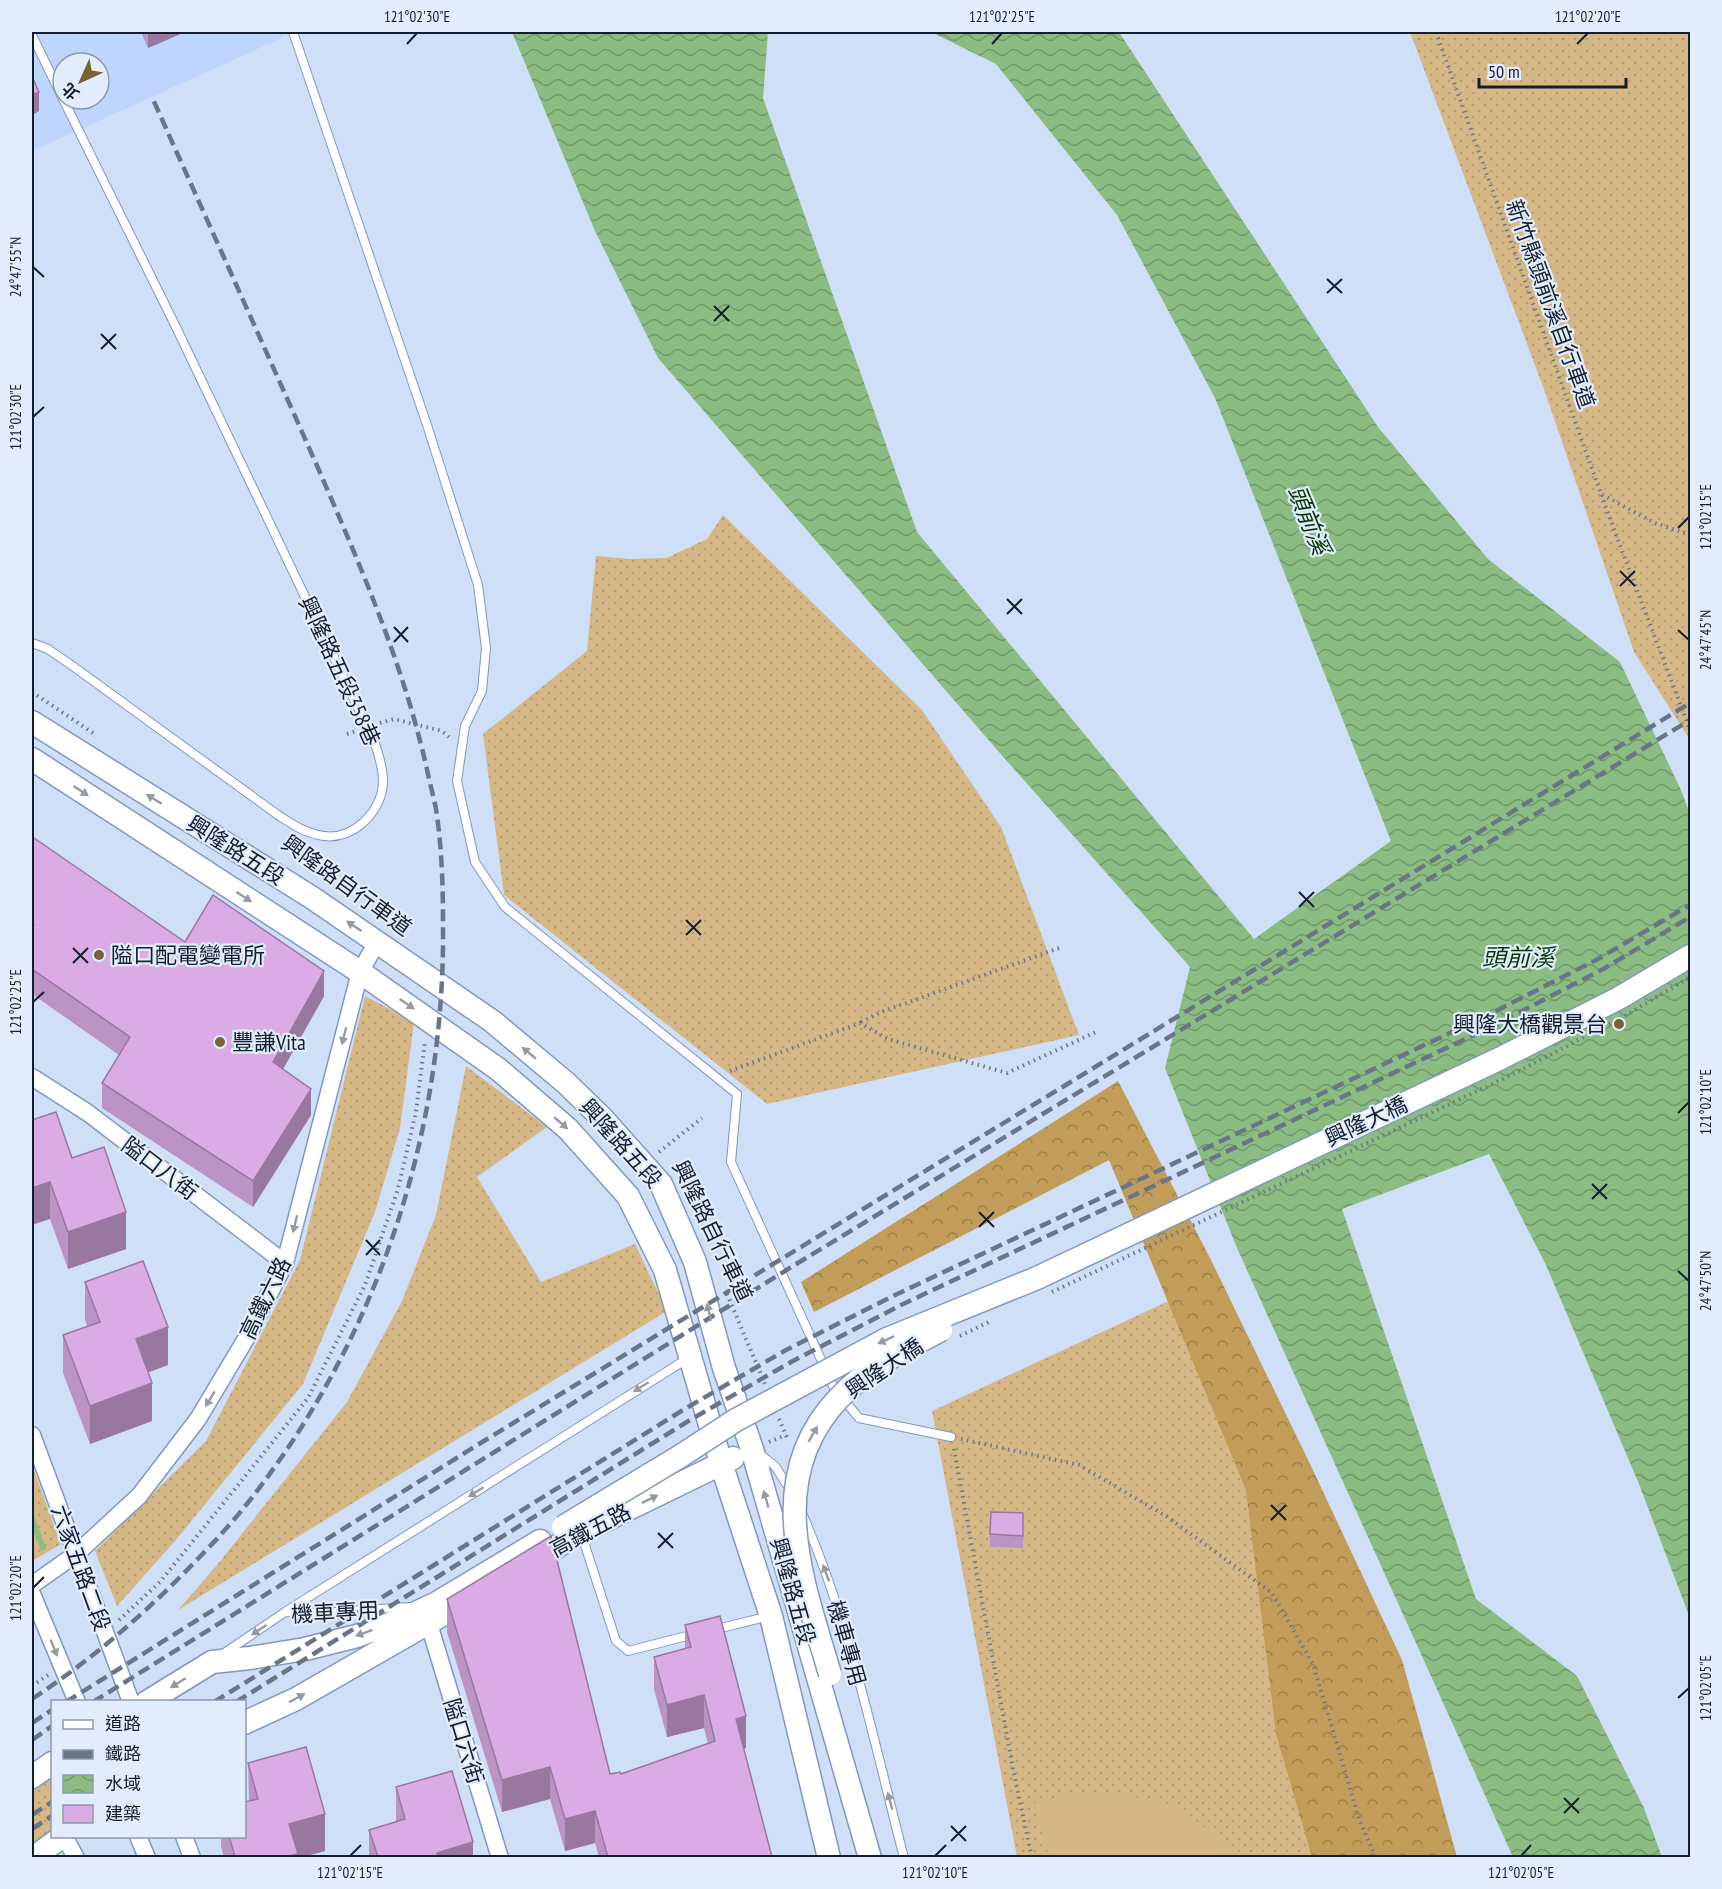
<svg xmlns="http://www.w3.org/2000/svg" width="1722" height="1889" font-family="'PT Sans Narrow','Noto Sans TC',sans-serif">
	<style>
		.built { fill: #bed6fd; fill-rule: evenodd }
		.grass { fill: url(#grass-dots) }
		.forest { fill: url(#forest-crowns) }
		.pitch { fill: #d5b886 }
		.water { fill: url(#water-waves) }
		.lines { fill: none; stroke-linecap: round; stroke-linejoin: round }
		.stream { stroke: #8bbd83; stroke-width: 6 }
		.lane-casing { stroke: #8098c0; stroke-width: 10 }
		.street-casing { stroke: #8098c0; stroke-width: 19 }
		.secondary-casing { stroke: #8098c0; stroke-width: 25 }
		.path { stroke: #6b788c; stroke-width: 4; stroke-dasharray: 1.5 4.5; stroke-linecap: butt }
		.lane { stroke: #fff; stroke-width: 8 }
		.street { stroke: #fff; stroke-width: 16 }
		.secondary { stroke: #fff; stroke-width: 22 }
		.rail { stroke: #697589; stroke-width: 4.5; stroke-dasharray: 12 6; stroke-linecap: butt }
		.lane-bridge-casing { stroke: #8098c0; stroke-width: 10; stroke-linecap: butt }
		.secondary-bridge-casing { stroke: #8098c0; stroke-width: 25; stroke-linecap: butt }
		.path-bridge { stroke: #6b788c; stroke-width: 4; stroke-dasharray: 1.5 4.5; stroke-linecap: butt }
		.lane-bridge { stroke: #fff; stroke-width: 8 }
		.secondary-bridge { stroke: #fff; stroke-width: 22 }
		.wall { fill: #bc93c5 }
		.shaded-wall { fill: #9978a0 }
		.building { fill: #dbabe5; stroke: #9978a0; stroke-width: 1.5 }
		.oneway { fill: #969aa1 }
		.ticks { fill: none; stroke: #151e2e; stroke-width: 2 }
		.poi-dot { fill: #7b6133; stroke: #e1ecfd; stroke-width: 2 }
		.labels { text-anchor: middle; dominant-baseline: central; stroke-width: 4.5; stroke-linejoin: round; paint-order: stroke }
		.street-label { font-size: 22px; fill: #151e2e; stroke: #e1ecfd }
		.poi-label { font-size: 22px; fill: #151e2e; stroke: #e1ecfd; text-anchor: start }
		.water-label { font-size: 24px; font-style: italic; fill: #043800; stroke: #e1ecfd }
		.neatline { fill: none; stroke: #151e2e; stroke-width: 2 }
		.ticks-label { font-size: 15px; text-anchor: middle; fill: #151e2e }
	</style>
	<defs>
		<pattern id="grass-dots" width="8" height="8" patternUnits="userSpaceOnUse" patternTransform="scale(1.5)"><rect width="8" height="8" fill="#d5b886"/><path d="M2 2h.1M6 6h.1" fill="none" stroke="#b69e74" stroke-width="1.8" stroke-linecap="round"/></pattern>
		<pattern id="forest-crowns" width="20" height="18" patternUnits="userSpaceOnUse" patternTransform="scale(1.5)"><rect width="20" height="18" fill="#c29d59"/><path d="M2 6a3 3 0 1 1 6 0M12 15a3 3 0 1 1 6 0" fill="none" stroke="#9c7f4a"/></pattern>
		<pattern id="water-waves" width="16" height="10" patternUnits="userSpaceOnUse" patternTransform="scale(1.5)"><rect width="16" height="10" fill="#8bbd83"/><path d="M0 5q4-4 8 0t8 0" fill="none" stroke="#70996c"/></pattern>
	</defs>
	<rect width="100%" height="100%" fill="#cfdff8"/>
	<path class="built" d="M32 32H282L284 37 32 151ZM63 63H99V99H63Z"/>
	<path class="grass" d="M1410 32H1690V740L1634 652 1545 392Z
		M723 515 922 710 1001 827 1079 1035 767 1104 504 895 483 734 587 651 596 556 630 559 666 558 707 539Z
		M365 996 414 1022 400 1128 375 1212 303 1384 175 1541 117 1606 95 1551 206 1441 300 1260Z
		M466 1066 547 1127 477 1177 541 1282 635 1244 667 1311 178 1610 217 1565 347 1402 402 1301 436 1215Z
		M1218 1278 1428 1857H1017L932 1411Z
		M32 1465 61 1544 32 1561Z
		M52 1777V1835L32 1848V1791Z"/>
	<path class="forest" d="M1118 1081 1211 1260 1311 1466 1402 1660 1457 1857H1312L1276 1734 1246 1490 1109 1160 814 1312 801 1282Z"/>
	<path class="pitch" d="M1078 1793 1126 1795 1180 1807 1238 1857H1049L1034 1803Z"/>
	<path class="water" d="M512 32H768L763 98 917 532 1254 939 1391 841 1215 398 1117 215 996 64 931 32H1119L1378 427 1488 559 1620 662 1681 790 1690 814V1618L1639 1484 1546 1265 1489 1154 1342 1209 1476 1599 1577 1676 1644 1808 1662 1857H1513L1237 1248 1165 1068 1190 967 1005 759 658 358 595 231Z"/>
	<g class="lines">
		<path class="stream" d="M32 1519 43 1548"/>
		<g class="lane-casing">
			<path id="lane" d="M293 32 427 425 478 585 486 648 482 691 465 726 457 781 475 862 505 907 737 1094 731 1162 834 1388 859 1418 951 1437
				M32 35 63 99
				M63 99 175 325
				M32 643 48 649 74 667 278 815
				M757 1452 775 1466 791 1491
				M802 1513C850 1623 874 1742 904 1858
				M581 1533 616 1641 628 1651 695 1634
				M285 1612 690 1357
				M713 1630 770 1616
				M223 1654 285 1612 320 1613 410 1607"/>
		</g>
		<g class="street-casing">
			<path id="street" d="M32 1077 88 1113 285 1263
				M32 1435 131 1702
				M32 1585 76 1554 139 1496 198 1419 247 1337 285 1263 360 972 377 942
				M32 1594 77 1702
				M429 1624 500 1858
				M64 1836 76 1858
				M138 1836 147 1858
				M184 1836 192 1858"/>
		</g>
		<g class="secondary-casing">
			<path id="secondary" d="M32 722 311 897 492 1021 566 1083 604 1120 661 1184 695 1262 724 1368 752 1449 870 1858
				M32 759 360 972 498 1069 568 1129 628 1196 665 1270 721 1463 771 1616 829 1858
				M1037 1278 1501 1058 1619 998 1690 956
				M528 1564 581 1532 733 1458
				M147 1702 212 1662 250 1658 305 1649 357 1636 403 1619 437 1603 540 1541
				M244 1723 296 1699 472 1598
				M32 1777 52 1763
				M33 1858 63 1836"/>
		</g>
		<path class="path" d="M1436 32 1601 494 1655 523 1690 535
			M1601 495 1690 730
			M32 692 93 733
			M380 723 394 719 442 731 449 737
			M347 734 356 731
			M861 1022 881 1012 1062 947
			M730 1071 860 1023 888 1039 1007 1073 1098 1031
			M659 1152 702 1118
			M727 1294 765 1384
			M779 1419 788 1440
			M961 1439 1079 1465 1166 1516 1272 1593 1313 1664 1360 1822 1376 1858
			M769 1442 786 1435
			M954 1449 1014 1774 1032 1858
			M119 1620 160 1582 308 1398 365 1285 398 1189 416 1112 425 1041
			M32 1686 48 1675"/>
		<use href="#lane" class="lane"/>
		<use href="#street" class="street"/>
		<use href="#secondary" class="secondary"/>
		<path class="rail" d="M32 1699C85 1664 133 1624 178 1579 206 1551 233 1523 257 1491 380 1330 445 1129 443 926 443 887 442 848 436 809 433 794 429 780 426 765 402 661 360 565 318 468 263 344 207 220 152 97
			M66 1702 479 1444 1690 703
			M93 1702 793 1266 1690 720
			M214 1702 683 1410 786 1350 893 1296 1488 1015 1598 959 1690 905
			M236 1702 690 1420 791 1362 901 1305 1493 1026 1605 968 1690 917
			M32 1723 52 1710
			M32 1740 52 1726
			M32 1815 52 1802
			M32 1829 52 1816"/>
		<g class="lane-bridge-casing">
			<path id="lane-bridge" d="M175 325 374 741C379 755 383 768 383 782 382 811 354 840 324 836 306 834 292 824 278 815"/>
		</g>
		<g class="secondary-bridge-casing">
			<path id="secondary-bridge" d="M563 1527 679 1457 736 1420 887 1339 1037 1278
				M830 1674C803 1582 762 1478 839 1398 867 1368 905 1349 941 1330"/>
		</g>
		<path class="path-bridge" d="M1052 1292 1507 1077 1625 1016 1690 977
			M960 1336 989 1322"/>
		<use href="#lane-bridge" class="lane-bridge"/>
		<use href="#secondary-bridge" class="secondary-bridge"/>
	</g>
	<path class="wall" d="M141 32H185L148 48Z
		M32 841 185 942 324 996 283 1069 311 1115 253 1207 102 1108V1083L119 1055 32 994Z
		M32 1120 72 1158 126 1249 68 1269 50 1219Z
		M85 1282 168 1365 148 1372 152 1421 90 1444 63 1373V1335L87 1326 85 1320Z
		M1023 1513V1548L990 1547V1534Z
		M447 1599 610 1774H621L708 1744 704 1728 667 1737 654 1689V1657L685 1649V1625L746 1748 744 1749 772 1857H599L595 1843 565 1851 550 1799 502 1812 447 1632Z
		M248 1763 325 1851 302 1857H224L221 1846V1836H244L249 1801Z
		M396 1787 473 1857H369V1830L396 1822Z"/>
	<path class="shaded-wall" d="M148 32H185L148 48Z
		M39 92V111L32 115V95Z
		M324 971V996L273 1087V1062Z
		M311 1089V1115L253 1207V1181Z
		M50 1182V1219L32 1225V1188Z
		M126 1212V1249L68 1269V1232Z
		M168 1327V1365L136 1377V1339Z
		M152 1383V1421L90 1444V1406Z
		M704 1695V1728L667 1737V1705Z
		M746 1716V1748L736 1751V1719Z
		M550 1767V1799L502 1812V1780Z
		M595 1811V1843L565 1851V1819Z
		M325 1814V1851L302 1857H285L289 1824Z
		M473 1842V1857H437V1853Z"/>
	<path class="building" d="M32 76 39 92 32 95Z
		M34 838 185 942 213 895 324 971 273 1062 311 1089 253 1181 102 1083 130 1037 32 969V929L34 925 32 923V841Z
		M56 1112 72 1158 104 1147 126 1212 68 1232 50 1182 32 1188V1120Z
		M143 1261 168 1327 136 1339 152 1383 90 1406 63 1335 100 1322 85 1282Z
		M991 1512 1023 1513V1536L990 1534Z
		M551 1536 610 1774 620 1772 621 1774 715 1741 704 1695 667 1705 654 1657 691 1647 685 1625 720 1616 746 1716 736 1719 772 1857H608L595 1811 565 1819 550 1767 502 1780 447 1599Z
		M306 1747 325 1814 289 1824 298 1854 285 1857H235L229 1836H244V1802L258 1799 248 1763Z
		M452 1771 473 1842 437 1853 438 1857H378L369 1830 405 1819 396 1787Z"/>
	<defs><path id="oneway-solid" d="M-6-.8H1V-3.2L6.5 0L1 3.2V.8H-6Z" transform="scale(1.5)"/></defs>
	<g class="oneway">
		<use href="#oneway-solid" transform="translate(81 791) rotate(33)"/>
		<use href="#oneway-solid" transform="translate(154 799) rotate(-148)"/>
		<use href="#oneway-solid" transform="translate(244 897) rotate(33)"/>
		<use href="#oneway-solid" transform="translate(354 926) rotate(-146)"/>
		<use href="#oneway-solid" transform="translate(407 1004) rotate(34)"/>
		<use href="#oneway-solid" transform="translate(344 1036) rotate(104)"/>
		<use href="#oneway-solid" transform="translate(529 1053) rotate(-140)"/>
		<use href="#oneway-solid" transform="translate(561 1123) rotate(41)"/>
		<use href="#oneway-solid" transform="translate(295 1224) rotate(104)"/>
		<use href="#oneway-solid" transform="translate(709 1312) rotate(-105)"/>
		<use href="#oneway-solid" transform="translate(886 1340) rotate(155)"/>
		<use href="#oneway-solid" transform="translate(641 1387) rotate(148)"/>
		<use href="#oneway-solid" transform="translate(210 1399) rotate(121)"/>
		<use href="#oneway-solid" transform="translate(813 1434) rotate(-60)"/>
		<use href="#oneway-solid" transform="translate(476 1492) rotate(148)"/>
		<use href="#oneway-solid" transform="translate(650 1499) rotate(-26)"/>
		<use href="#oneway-solid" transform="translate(766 1499) rotate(-106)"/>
		<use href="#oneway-solid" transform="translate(826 1573) rotate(-110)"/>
		<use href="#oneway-solid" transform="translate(259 1630) rotate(146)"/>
		<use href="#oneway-solid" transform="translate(364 1633) rotate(160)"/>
		<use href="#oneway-solid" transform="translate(54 1648) rotate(68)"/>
		<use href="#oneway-solid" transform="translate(178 1683) rotate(148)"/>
		<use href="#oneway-solid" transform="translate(297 1698) rotate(-28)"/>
		<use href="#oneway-solid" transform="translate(890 1801) rotate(-105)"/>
	</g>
	<path class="ticks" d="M407 44 417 33M992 44 1002 33M1577 44 1588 33M33 267 44 277M1327 279 1342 293M1327 293 1342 279M714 306 729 321M714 321 729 306M101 334 116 349M101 349 116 334M33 417 44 407M1678 528 1689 517M1620 571 1635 586M1620 586 1635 571M1007 599 1022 614M1007 614 1022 599M394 627 408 642M1678 630 1689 640M394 642 408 627M1299 892 1314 907M1299 907 1314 892M686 920 701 935M686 935 701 920M73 948 88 963M73 963 88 948M33 1002 44 992M1678 1113 1689 1102M1592 1184 1607 1199M1592 1199 1607 1184M979 1212 994 1227M979 1227 994 1212M366 1240 380 1255M366 1255 380 1240M1678 1271 1689 1281M1271 1505 1286 1520M1271 1520 1286 1505M658 1533 673 1548M658 1548 673 1533M33 1588 44 1577M1678 1698 1689 1688M1564 1798 1579 1813M1564 1813 1579 1798M951 1826 966 1841M951 1841 966 1826M350 1856 361 1845M935 1856 946 1845M1521 1856 1531 1845"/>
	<g class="poi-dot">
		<circle cx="99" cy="955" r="6"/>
		<circle cx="1619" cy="1024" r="6"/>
		<circle cx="220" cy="1042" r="6"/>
	</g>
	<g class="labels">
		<g class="street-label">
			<text transform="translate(1551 304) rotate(70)">新竹縣頭前溪自行車道</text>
			<text transform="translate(340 671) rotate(65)">興隆路五段358巷</text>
			<text transform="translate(236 850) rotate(32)">興隆路五段</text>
			<text transform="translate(347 885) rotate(36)">興隆路自行車道</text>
			<text transform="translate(1366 1121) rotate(-25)">興隆大橋</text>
			<text transform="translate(621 1143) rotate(48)">興隆路五段</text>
			<text transform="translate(160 1168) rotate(37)">隘口八街</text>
			<text transform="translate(713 1231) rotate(64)">興隆路自行車道</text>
			<text transform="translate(265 1298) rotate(-64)">高鐵六路</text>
			<text transform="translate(884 1368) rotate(-34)">興隆大橋</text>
			<text transform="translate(590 1530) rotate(-28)">高鐵五路</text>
			<text transform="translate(81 1568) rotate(70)">六家五路二段</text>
			<text transform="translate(793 1591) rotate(74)">興隆路五段</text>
			<text transform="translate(335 1612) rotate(-3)">機車專用</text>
			<text transform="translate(847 1643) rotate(74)">機車專用</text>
			<text transform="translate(464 1741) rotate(73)">隘口六街</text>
		</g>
		<g class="poi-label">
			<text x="111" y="955">隘口配電變電所</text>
			<text x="1607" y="1024" text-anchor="end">興隆大橋觀景台</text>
			<text x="232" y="1042">豐謙Vita</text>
		</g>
		<g class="water-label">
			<text transform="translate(1309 520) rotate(68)">頭前溪</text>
			<text x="1518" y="957">頭前溪</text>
		</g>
	</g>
	<rect width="1722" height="1889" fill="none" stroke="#e1ecfd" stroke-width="66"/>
	<rect x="51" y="1700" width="195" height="138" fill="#e1ecfd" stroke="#8f9aaa" stroke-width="1.5"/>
	<rect x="63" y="1720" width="30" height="9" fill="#ffffff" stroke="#8f9aaa" stroke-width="1.5"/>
	<text x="105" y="1730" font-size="18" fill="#151e2e">道路</text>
	<rect x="63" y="1750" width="30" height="9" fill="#697589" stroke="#8f9aaa" stroke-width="1.5"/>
	<text x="105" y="1760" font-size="18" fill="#151e2e">鐵路</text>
	<rect x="63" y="1775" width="30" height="18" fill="url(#water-waves)" stroke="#8f9aaa" stroke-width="1.5"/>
	<text x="105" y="1790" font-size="18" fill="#151e2e">水域</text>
	<rect x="63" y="1805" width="30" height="18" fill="#dbabe5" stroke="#8f9aaa" stroke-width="1.5"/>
	<text x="105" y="1820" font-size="18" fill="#151e2e">建築</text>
	<g transform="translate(81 81) rotate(225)"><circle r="28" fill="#e1ecfd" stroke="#8f9aaa" stroke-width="1.5"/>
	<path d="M0-4.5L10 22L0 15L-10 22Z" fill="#7b6133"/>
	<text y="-9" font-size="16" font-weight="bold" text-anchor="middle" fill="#151e2e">北</text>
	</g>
	<path d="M1479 78v9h147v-9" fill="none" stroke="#151e2e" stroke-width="3"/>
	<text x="1488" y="78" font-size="18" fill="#151e2e" stroke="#e1ecfd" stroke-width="4.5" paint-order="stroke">50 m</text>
	<rect x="33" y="33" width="1656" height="1823" class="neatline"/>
	<g class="ticks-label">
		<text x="417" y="22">121°02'30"E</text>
		<text x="1002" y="22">121°02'25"E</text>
		<text x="1588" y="22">121°02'20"E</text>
		<text transform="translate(16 267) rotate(-90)" y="5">24°47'55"N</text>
		<text transform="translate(16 417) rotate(-90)" y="5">121°02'30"E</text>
		<text transform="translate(1706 517) rotate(-90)" y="5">121°02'15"E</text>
		<text transform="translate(1706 640) rotate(-90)" y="5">24°47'45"N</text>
		<text transform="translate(16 1002) rotate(-90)" y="5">121°02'25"E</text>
		<text transform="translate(1706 1102) rotate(-90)" y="5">121°02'10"E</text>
		<text transform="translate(1706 1281) rotate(-90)" y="5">24°47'50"N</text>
		<text transform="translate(16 1588) rotate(-90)" y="5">121°02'20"E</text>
		<text transform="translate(1706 1688) rotate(-90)" y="5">121°02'05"E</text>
		<text x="350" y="1878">121°02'15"E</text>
		<text x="935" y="1878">121°02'10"E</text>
		<text x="1521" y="1878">121°02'05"E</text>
	</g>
</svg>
